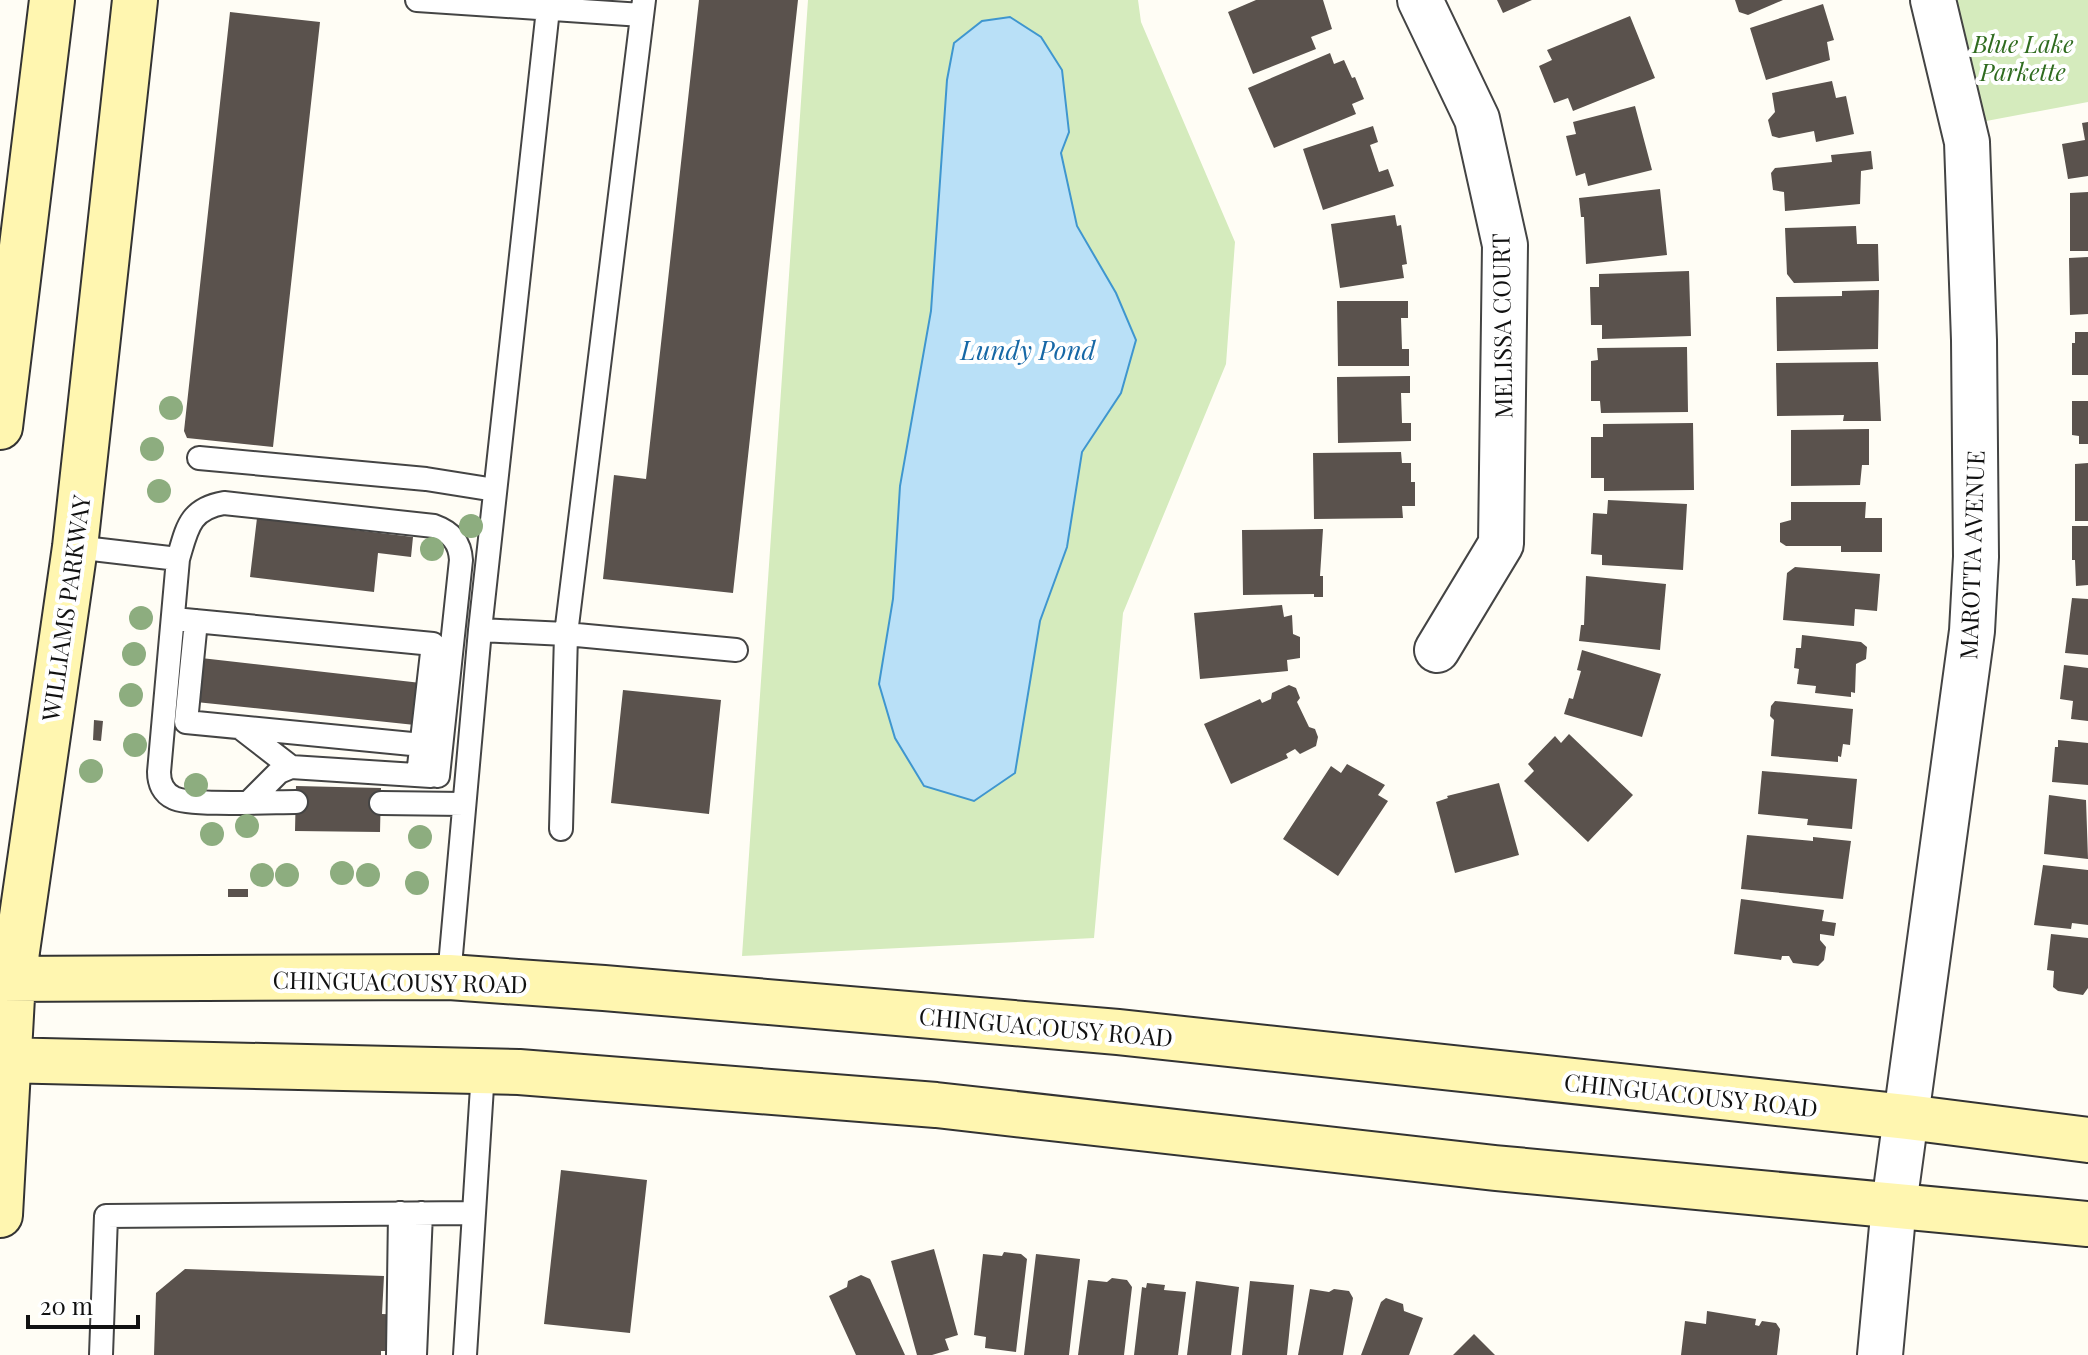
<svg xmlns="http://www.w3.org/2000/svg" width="2088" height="1355" font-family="'Playfair Display',serif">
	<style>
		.green { fill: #d5ebbd }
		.water { fill: #b9e0f7; stroke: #3f96cf; stroke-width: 2 }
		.building { fill: #5a524d }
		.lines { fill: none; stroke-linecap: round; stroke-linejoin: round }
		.lane-casing { stroke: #444; stroke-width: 26 }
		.street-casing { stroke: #444; stroke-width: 48 }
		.secondary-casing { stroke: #333; stroke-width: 48 }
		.lane { stroke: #fff; stroke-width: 22 }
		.street { stroke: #fff; stroke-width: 44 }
		.secondary { stroke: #fff6b0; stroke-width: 44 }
		.tree { fill: #8dad7f }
		.labels { text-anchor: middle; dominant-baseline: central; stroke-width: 8; stroke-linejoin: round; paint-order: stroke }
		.park-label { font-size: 24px; font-style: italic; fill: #2f6b1f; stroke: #fff }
		.street-label { font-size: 24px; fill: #111; stroke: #fff }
		.water-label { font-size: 26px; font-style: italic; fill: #1768a6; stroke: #fff }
	</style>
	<rect width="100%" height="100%" fill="#fffdf5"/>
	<path class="green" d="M808 0H1138L1141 22 1235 242 1226 364 1123 613 1094 938 742 956Z
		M1949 0H2088V102L1981 122Z"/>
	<path class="water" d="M1010 17 1041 37 1062 70 1069 132 1061 153 1077 226 1116 293 1136 340 1121 393 1082 452 1067 547 1040 621 1015 773 974 801 924 786 895 738 879 684 893 599 900 486 931 311 947 80 954 43 982 21Z"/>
	<path class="building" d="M699 0H798L733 593 603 579 614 475 646 479Z
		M1256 0H1323L1332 29 1311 37 1316 49 1253 74 1228 12Z
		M1497 0H1532L1503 13Z
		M1735 0H1783L1748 15 1739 12Z
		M1823 4 1834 40 1827 42 1830 60 1766 80 1750 28Z
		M230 12 320 22 273 447 187 438 184 431Z
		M1630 16 1655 78 1573 111 1568 98 1554 103 1539 66 1552 60 1547 50Z
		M1330 53 1334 64 1344 60 1352 78 1355 77 1364 99 1352 104 1356 114 1274 148 1248 88Z
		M1832 81 1836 98 1846 96 1854 134 1816 142 1814 131 1779 138 1772 136 1768 120 1775 112 1772 93Z
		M1635 106 1652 170 1588 186 1585 173 1576 176 1566 136 1576 134 1573 122Z
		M2088 122V176L2068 179 2062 144 2085 140 2082 123Z
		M1373 126 1378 142 1370 145 1379 172 1388 169 1394 186 1323 210 1303 149Z
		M1871 151 1873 169 1861 171 1860 204 1785 211 1784 192 1773 190 1771 173 1775 168 1832 162 1831 155Z
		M1660 189 1667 255 1586 264 1584 217H1581L1579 198Z
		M2088 192V251H2070V193Z
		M1395 215 1397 226 1401 225 1407 264 1402 265 1404 278 1340 288 1331 224Z
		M1856 226 1857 244H1878L1879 281 1794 283 1787 274 1785 228Z
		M2088 257V314L2070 315 2069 258Z
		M1689 271 1691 336 1602 339V325H1591L1590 287H1599V274Z
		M1879 290 1878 349 1777 351 1776 297 1842 296V291Z
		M1337 301H1408V318H1401L1402 349H1409V366H1338Z
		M2075 332H2088V375H2072V343H2075Z
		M1687 347 1688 412 1601 413 1600 401H1591V361L1598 360 1597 348Z
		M1878 362 1881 421H1843L1844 415 1777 416 1776 363Z
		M1410 376V393H1401L1402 423H1411V441L1338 443 1337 377Z
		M2072 401H2088V444H2079V436L2072 435Z
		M1693 423 1694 490 1604 491V478H1591V437H1603V424Z
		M1869 429V465H1862L1860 485 1791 486V430Z
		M1401 452 1402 463H1411V482H1415V506H1402L1403 518 1314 519 1313 453Z
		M2088 463V521H2075V464Z
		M1608 500 1687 504 1683 570 1602 565V555L1591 554 1593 513 1607 514Z
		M1791 502H1866L1865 518H1882V552H1841V546H1786L1780 542V523L1791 520Z
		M257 518 413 537 411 557 378 553 374 592 250 577Z
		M2072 526H2088V585L2076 586 2075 560H2072Z
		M1323 529 1320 576H1323V597H1314V594L1243 595 1242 530Z
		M1795 567 1880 574 1877 611 1855 609 1854 626 1783 620 1787 573Z
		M1586 576 1666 584 1660 650 1579 641 1581 625H1584Z
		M2072 598 2088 599V655L2065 653Z
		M1282 605 1284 617 1292 615 1293 634 1300 637V658L1287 660 1288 671 1200 679 1194 613Z
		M1802 635 1861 642 1867 647 1866 659 1856 664 1855 693 1851 692V697L1815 693 1816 686 1797 684 1799 669 1794 668 1796 648H1801Z
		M1582 650 1661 674 1642 737 1564 714 1569 698 1573 699 1581 671 1577 670Z
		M201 658 421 683 415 725 196 702Z
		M2064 665 2088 668V721L2071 719 2073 701 2060 699Z
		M1289 685 1296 688 1300 698 1297 702 1309 727 1315 729 1318 737 1316 746 1300 754 1295 749 1286 754 1288 758 1231 784 1204 724 1260 699 1262 703 1271 699 1272 693Z
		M623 690 721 700 709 814 611 803Z
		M1775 701 1853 709 1850 745 1843 744 1841 757 1838 756V762L1771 756 1774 720 1770 716 1771 706Z
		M94 720 103 721 101 741 93 740Z
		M1569 734 1633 795 1588 842 1524 781 1534 771 1528 764 1555 736 1561 743Z
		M2058 740 2088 743V785L2052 782 2055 747H2058Z
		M1347 764 1385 785 1378 795 1388 801 1338 876 1283 839 1331 766 1341 773Z
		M1762 771 1857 779 1852 829 1807 825 1808 819 1758 814Z
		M1499 783 1519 855 1455 873 1436 802 1448 798 1447 796Z
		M296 786 381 788 380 832 295 831Z
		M2049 795 2086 800 2088 859 2044 854Z
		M1747 835 1813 841V837L1851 841 1843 899 1741 889Z
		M2043 865 2088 870V925L2072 923 2071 929 2034 925Z
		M228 889H248V897H228Z
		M1741 899 1824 910 1822 921 1836 923 1834 936 1820 934V940L1826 947 1824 960 1818 966 1793 963 1789 956H1782L1781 960 1734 954Z
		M2051 934 2088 938V988L2083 995 2058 991 2053 987 2054 971 2047 970Z
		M561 1170 647 1180 630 1333 544 1324Z
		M934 1249 958 1335 945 1339 949 1350 932 1355H917L891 1261Z
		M1004 1252 1021 1254 1027 1259 1016 1352 985 1348 986 1337 974 1335 983 1254 1002 1256Z
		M1036 1254 1080 1259 1069 1355H1024Z
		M185 1269 384 1276 382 1314 410 1315 408 1351H381V1355H154L156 1293Z
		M861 1275 870 1279 905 1355H856L829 1296 847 1287 848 1281Z
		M1112 1278 1127 1280 1132 1287 1124 1355H1078L1088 1280 1107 1282Z
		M1196 1281 1239 1287 1231 1355H1187Z
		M1250 1281 1294 1285 1287 1355H1242Z
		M1147 1283 1165 1285 1164 1290 1186 1292 1178 1355H1134L1142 1287 1146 1288Z
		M1310 1289 1329 1292 1334 1289 1349 1291 1353 1298 1343 1355H1298Z
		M1386 1298 1403 1304 1404 1311 1423 1318 1409 1355H1361L1381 1302Z
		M1707 1311 1756 1319 1755 1325 1759 1326 1762 1321 1776 1323 1780 1329 1777 1355H1681L1685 1321 1706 1324Z
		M1474 1334 1495 1355H1453Z"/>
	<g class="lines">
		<g class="lane-casing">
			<path id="lane" d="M417 0 642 15
				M199 458 426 479 495 490
				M75 547 178 559 159 772C159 783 163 793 174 798 189 806 273 802 296 802
				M178 559C187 529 189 509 224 503L434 526C451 532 460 542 461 560L438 776
				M174 619 433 644 418 775
				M196 621 186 722 422 745
				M480 630 566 634 736 650
				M242 729 291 767
				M250 801 279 772 291 767 431 776
				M381 803 464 804
				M561 829 566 634 644 0
				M449 977 480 630 549 0
				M101 1355 106 1216 474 1213
				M398 1355 400 1213
				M415 1355 421 1213
				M465 1355 483 1071"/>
		</g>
		<g class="street-casing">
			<path id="street" d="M1420 0 1477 119 1505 245 1501 544 1437 650
				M1880 1355 1894 1205 1972 631 1976 557 1974 340 1967 142 1933 0"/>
		</g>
		<g class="secondary-casing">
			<path id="secondary" d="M0 427 52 0
				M0 979 449 977 604 988 1118 1032 1907 1117 2088 1140
				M0 1060 519 1072 936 1105 1495 1168 2088 1224
				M0 1215 13 979 75 547 135 0"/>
		</g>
		<use href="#lane" class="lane"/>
		<use href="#street" class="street"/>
		<use href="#secondary" class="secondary"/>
	</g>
	<g class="tree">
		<circle cx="171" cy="408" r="12"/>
		<circle cx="152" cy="449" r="12"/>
		<circle cx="159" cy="491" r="12"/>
		<circle cx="471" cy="526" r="12"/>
		<circle cx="432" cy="549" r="12"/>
		<circle cx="141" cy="618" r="12"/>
		<circle cx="134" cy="654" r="12"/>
		<circle cx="131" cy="695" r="12"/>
		<circle cx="135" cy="745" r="12"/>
		<circle cx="91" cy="771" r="12"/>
		<circle cx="196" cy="785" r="12"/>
		<circle cx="247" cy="826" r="12"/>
		<circle cx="212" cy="834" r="12"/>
		<circle cx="420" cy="837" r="12"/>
		<circle cx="342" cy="873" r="12"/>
		<circle cx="262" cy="875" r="12"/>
		<circle cx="287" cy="875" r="12"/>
		<circle cx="368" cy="875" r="12"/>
		<circle cx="417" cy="883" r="12"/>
	</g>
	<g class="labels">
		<g class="park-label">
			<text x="2023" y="43">Blue Lake<tspan x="2023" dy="28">Parkette</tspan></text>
		</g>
		<g class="street-label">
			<text transform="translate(1501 326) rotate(-91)">MELISSA COURT</text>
			<text transform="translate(1971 555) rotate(-88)">MAROTTA AVENUE</text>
			<text transform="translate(65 608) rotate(-82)">WILLIAMS PARKWAY</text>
			<text transform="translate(400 981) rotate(1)">CHINGUACOUSY ROAD</text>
			<text transform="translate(1046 1026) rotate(5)">CHINGUACOUSY ROAD</text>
			<text transform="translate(1691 1094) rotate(6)">CHINGUACOUSY ROAD</text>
		</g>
		<g class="water-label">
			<text x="1028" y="349">Lundy Pond</text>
		</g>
	</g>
	<path d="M28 1315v12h110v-12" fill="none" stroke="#111111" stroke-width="4"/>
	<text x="40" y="1315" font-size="24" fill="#111111" stroke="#ffffff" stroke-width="6" paint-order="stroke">20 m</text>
</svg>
